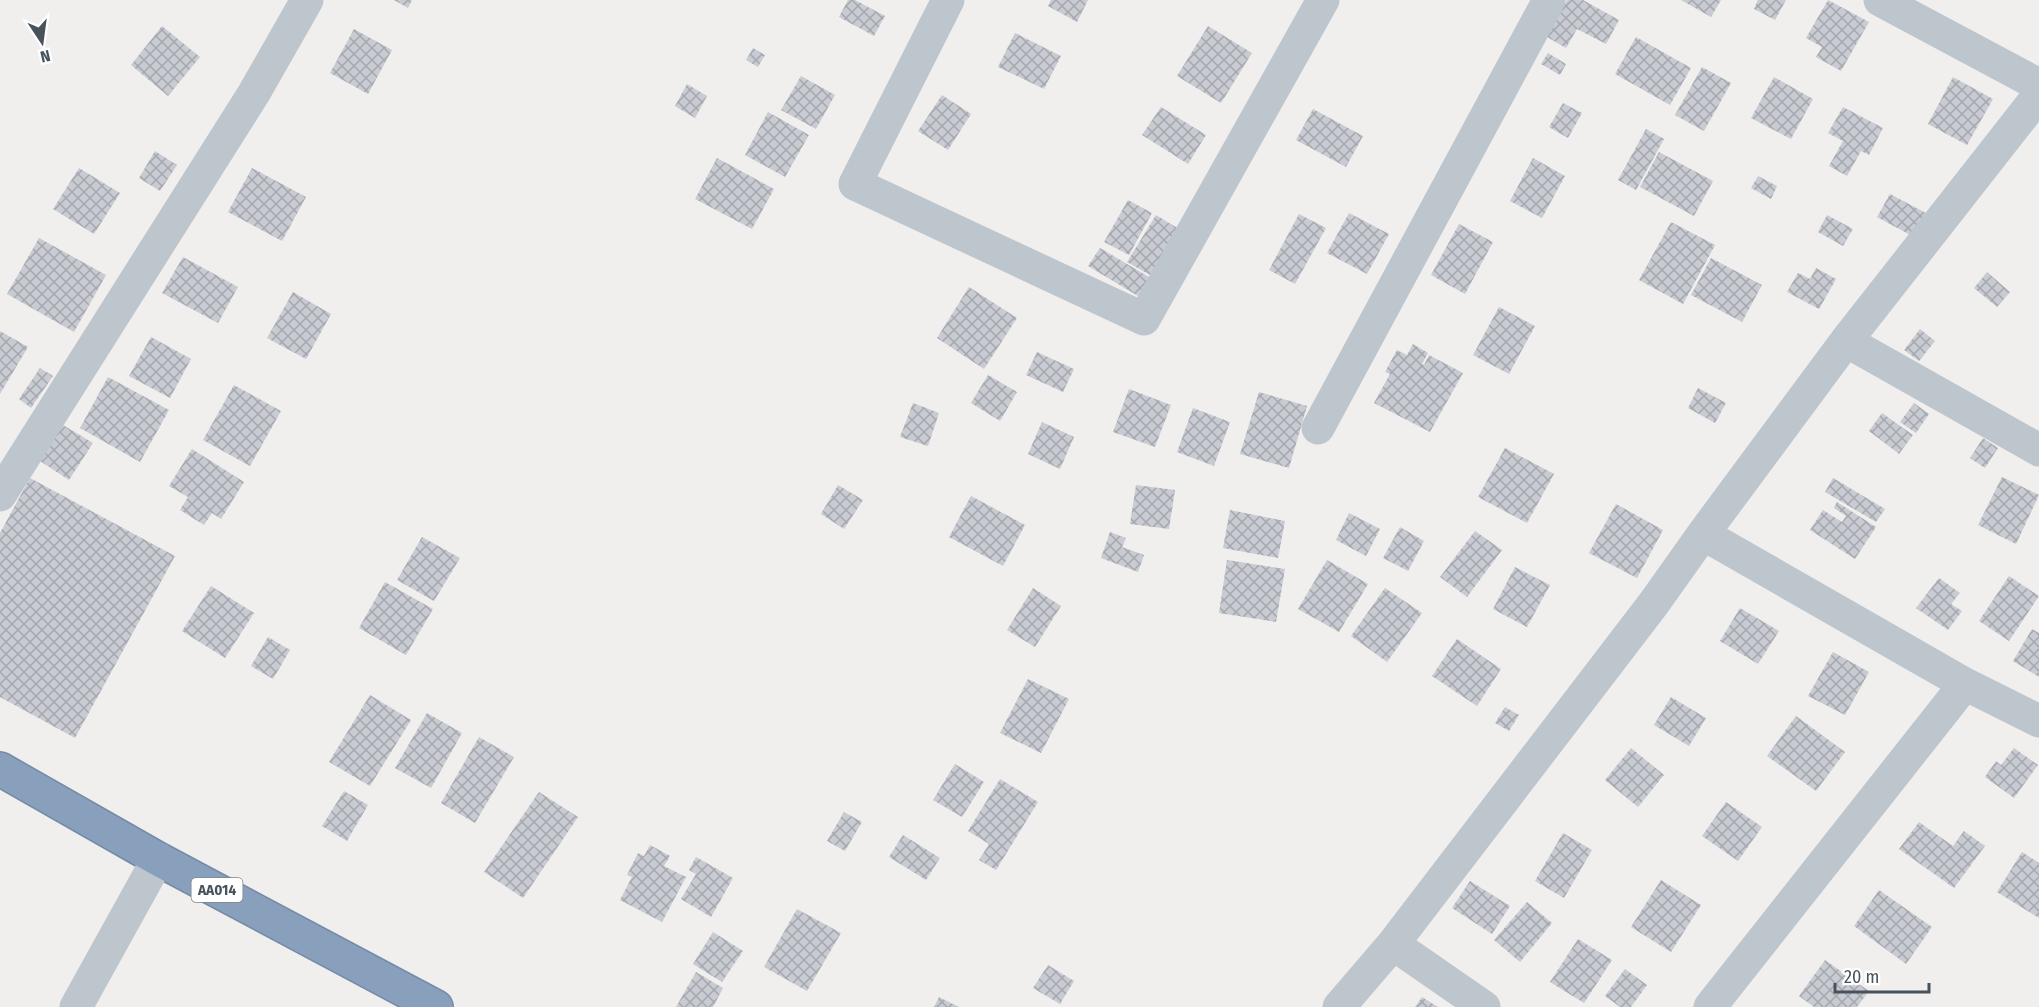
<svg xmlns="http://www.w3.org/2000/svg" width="2039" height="1007" font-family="'Fira Sans Condensed',sans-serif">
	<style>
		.building { fill: url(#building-cross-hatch) }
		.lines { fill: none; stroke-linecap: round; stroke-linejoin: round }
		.highway-casing { stroke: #738ba7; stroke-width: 36 }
		.street { stroke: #bdc6cd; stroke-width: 33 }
		.highway { stroke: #88a0bc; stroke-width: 33 }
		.labels { text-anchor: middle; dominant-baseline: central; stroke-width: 4.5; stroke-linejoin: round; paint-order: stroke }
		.shield { fill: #fff; stroke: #7e868c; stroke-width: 1.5 }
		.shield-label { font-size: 15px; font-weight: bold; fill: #47525b }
	</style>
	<defs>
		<pattern id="building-cross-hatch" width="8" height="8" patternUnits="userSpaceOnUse" patternTransform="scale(1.5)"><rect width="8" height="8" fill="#c8cbd1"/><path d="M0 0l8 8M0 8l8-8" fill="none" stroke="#a4a7ad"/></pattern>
	</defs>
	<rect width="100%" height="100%" fill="#f1eeee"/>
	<path class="building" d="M394 0H412L408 8Z
		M848 0H855L885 16 874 36 839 17Z
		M1051 0H1088L1077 22 1048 6Z
		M1567 0H1583L1619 20 1606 44 1577 29 1566 48 1547 37Z
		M1681 0H1721L1711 17Z
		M1758 0H1786L1775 20 1754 9Z
		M1828 0 1869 22 1841 71 1816 57 1822 47 1806 38Z
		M162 26 200 57 168 96 131 65Z
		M1208 26 1252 53 1221 103 1177 76Z
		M354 29 392 50 368 94 330 73Z
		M1015 33 1061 56 1044 89 998 67Z
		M1636 37 1691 68 1670 105 1615 74Z
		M753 48 765 55 758 67 746 60Z
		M1548 53 1566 64 1560 75 1541 64Z
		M1702 67 1731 83 1704 131 1675 115Z
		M801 76 835 95 816 129 781 110Z
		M1774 77 1813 99 1791 139 1751 118Z
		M1953 77 1993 99 1967 145 1928 124Z
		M687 84 707 96 695 118 675 106Z
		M942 95 971 114 948 150 918 131Z
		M1563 103 1582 113 1568 138 1549 127Z
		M1161 107 1206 135 1188 164 1142 135Z
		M1843 107 1883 128 1869 155 1861 151 1847 176 1829 166 1843 141 1828 133Z
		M1313 109 1363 136 1346 167 1296 140Z
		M768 112 809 135 785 177 745 155Z
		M1646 129 1664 139 1636 190 1618 180Z
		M155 151 177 165 160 191 139 178Z
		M1659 152 1713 181 1694 216 1640 187Z
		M717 158 774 189 752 229 695 199Z
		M1533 158 1565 176 1542 218 1510 201Z
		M79 168 120 193 94 234 53 209Z
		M252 168 306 197 282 241 228 212Z
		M1758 176 1777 186 1771 199 1751 188Z
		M1890 194 1926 213 1914 237 1877 217Z
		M1128 200 1152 213 1129 255 1104 242Z
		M1349 213 1389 234 1367 274 1327 253Z
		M1299 214 1326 228 1295 284 1269 270Z
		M1156 215 1179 229 1150 275 1127 262Z
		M1827 215 1853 229 1843 246 1818 232Z
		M1671 222 1715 245 1683 304 1639 280Z
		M1459 224 1493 242 1465 294 1431 275Z
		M39 238 106 275 74 332 7 294Z
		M1100 248 1149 277 1138 296 1088 266Z
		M183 257 238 287 218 323 162 293Z
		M1711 258 1762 285 1742 322 1691 295Z
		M1816 268 1836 279 1819 309 1787 292 1798 273 1810 279Z
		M1987 272 2010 292 1997 307 1974 288Z
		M969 287 1017 318 984 369 937 338Z
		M293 292 331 314 306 359 267 338Z
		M1499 307 1535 326 1509 374 1473 355Z
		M1920 329 1935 341 1919 361 1904 350Z
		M0 331 28 347 0 394Z
		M151 337 191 359 170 398 129 376Z
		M1413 344 1428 353 1422 364 1424 365 1429 355 1463 373 1430 432 1374 403 1390 374 1385 372 1397 350 1407 355Z
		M1037 352 1074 369 1063 392 1026 375Z
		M40 368 53 376 31 408 19 399Z
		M988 375 1017 392 1000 421 971 403Z
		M108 377 169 410 140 462 80 428Z
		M234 385 281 411 250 466 203 440Z
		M1698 388 1726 403 1715 423 1688 408Z
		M1129 389 1171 405 1155 447 1113 432Z
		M1259 392 1307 406 1289 468 1240 454Z
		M913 403 939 413 928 446 900 437Z
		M1914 403 1929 414 1916 433 1900 422Z
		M1193 408 1230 422 1214 466 1177 452Z
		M1882 413 1913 435 1899 454 1869 431Z
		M1042 422 1074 437 1060 469 1028 454Z
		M63 425 93 443 69 480 40 461Z
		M1983 438 1998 448 1985 468 1970 458Z
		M1505 448 1554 474 1527 523 1478 497Z
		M192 449 244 482 221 519 212 513 204 525 180 510 188 497 169 486Z
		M2002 477 2039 495 2016 544 1978 525Z
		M30 478 175 556 75 738 0 697V533Z
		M1833 478 1885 509 1876 522 1825 492Z
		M838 485 863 500 844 529 821 514Z
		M1136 485 1175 490 1169 529 1130 524Z
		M971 496 1025 525 1003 566 949 537Z
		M1837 502 1876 527 1855 559 1810 530 1823 510 1842 522 1846 516 1834 508Z
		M1616 504 1663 530 1637 578 1589 553Z
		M1230 510 1285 521 1278 558 1223 548Z
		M1349 513 1380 529 1366 556 1336 540Z
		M1400 527 1424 541 1408 571 1383 558Z
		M1475 531 1502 550 1467 597 1440 577Z
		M1110 532 1126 538 1122 547 1144 555 1138 572 1101 558Z
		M422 537 460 558 434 601 397 580Z
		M1227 560 1285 569 1276 622 1219 613Z
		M1327 560 1368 584 1339 632 1298 609Z
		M1515 567 1550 585 1527 627 1493 609Z
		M2009 576 2039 596 2009 641 1979 621Z
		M1939 578 1960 593 1951 604 1962 611 1948 630 1916 608Z
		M385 582 433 609 406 655 359 628Z
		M211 586 254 613 225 658 182 631Z
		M1033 588 1061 606 1035 647 1007 630Z
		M1385 588 1422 613 1387 662 1351 636Z
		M1740 608 1779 631 1758 664 1720 641Z
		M2032 629 2039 633V677L2013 661Z
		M268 637 290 650 273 679 251 666Z
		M1457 639 1501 669 1477 706 1432 676Z
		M1833 652 1869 672 1845 715 1808 696Z
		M1028 679 1069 699 1041 753 1000 733Z
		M370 695 411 720 370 786 329 762Z
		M1671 697 1706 718 1689 746 1654 725Z
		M1505 707 1519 715 1509 731 1495 723Z
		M427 713 462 733 431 788 395 768Z
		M1796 716 1845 752 1816 791 1767 756Z
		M479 737 514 757 475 823 441 803Z
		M1631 748 1664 775 1638 807 1605 780Z
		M2014 748 2038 765 2014 798 1985 777 1996 761 2001 765Z
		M955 764 984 782 962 817 933 800Z
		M1000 779 1038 802 996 870 979 860 989 844 968 831Z
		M344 791 368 805 347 841 322 826Z
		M539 792 578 817 523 898 484 872Z
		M1726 802 1762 827 1738 861 1702 836Z
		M844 812 862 822 845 851 827 841Z
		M1919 822 1953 846 1964 831 1985 846 1954 888 1899 849Z
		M1563 833 1592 850 1564 898 1535 881Z
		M903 835 940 858 926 880 889 857Z
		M650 845 670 856 664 866 686 877 662 922 620 900 632 877 627 875 638 853 644 856Z
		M2022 852 2039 863V918L1997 892Z
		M696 857 733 878 711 917 681 899 696 874 689 870Z
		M1661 880 1701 905 1671 952 1631 927Z
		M1470 881 1510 906 1492 934 1452 908Z
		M1879 890 1932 927 1906 964 1854 926Z
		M1527 902 1552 923 1520 962 1494 940Z
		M797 909 841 933 807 991 764 967Z
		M713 932 743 951 722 982 693 964Z
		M1578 939 1612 960 1584 1003 1550 982Z
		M1825 960 1869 991 1857 1007H1814L1799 996Z
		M1048 965 1074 981 1060 1004 1033 988Z
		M1625 969 1647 985 1631 1007H1620L1605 996Z
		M696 972 723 988 713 1007H676Z
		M939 997 959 1007H934Z
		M1422 997 1438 1007H1415Z"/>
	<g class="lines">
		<g class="highway-casing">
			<path id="highway" d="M0 769 158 859 436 1007"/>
		</g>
		<path class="street" d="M948 0 855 184 1144 319 1323 0
			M1880 0 2039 85
			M1846 341 2039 450
			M1318 428 1549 0
			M0 495 254 93 307 0
			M1703 534 1965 684 2039 721
			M1393 944 1484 1007
			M76 1007 158 859
			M1339 1007 1393 944 1654 603 1703 534 1846 341 2039 95
			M1710 1007 1965 684"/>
		<use href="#highway" class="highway"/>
	</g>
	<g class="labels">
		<rect class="shield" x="191.5" y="878" width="51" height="24" rx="4.5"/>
		<g class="shield-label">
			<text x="217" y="890">AA014</text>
		</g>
	</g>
	<g transform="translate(42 42) rotate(167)" stroke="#ffffff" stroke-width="4.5" paint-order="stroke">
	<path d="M0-4.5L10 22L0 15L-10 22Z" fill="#47525b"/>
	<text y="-9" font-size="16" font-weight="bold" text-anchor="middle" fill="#47525b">N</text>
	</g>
	<path d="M1835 983v9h94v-9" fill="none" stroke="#47525b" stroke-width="3"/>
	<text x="1844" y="983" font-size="18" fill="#47525b" stroke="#ffffff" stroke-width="4.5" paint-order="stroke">20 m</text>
</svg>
